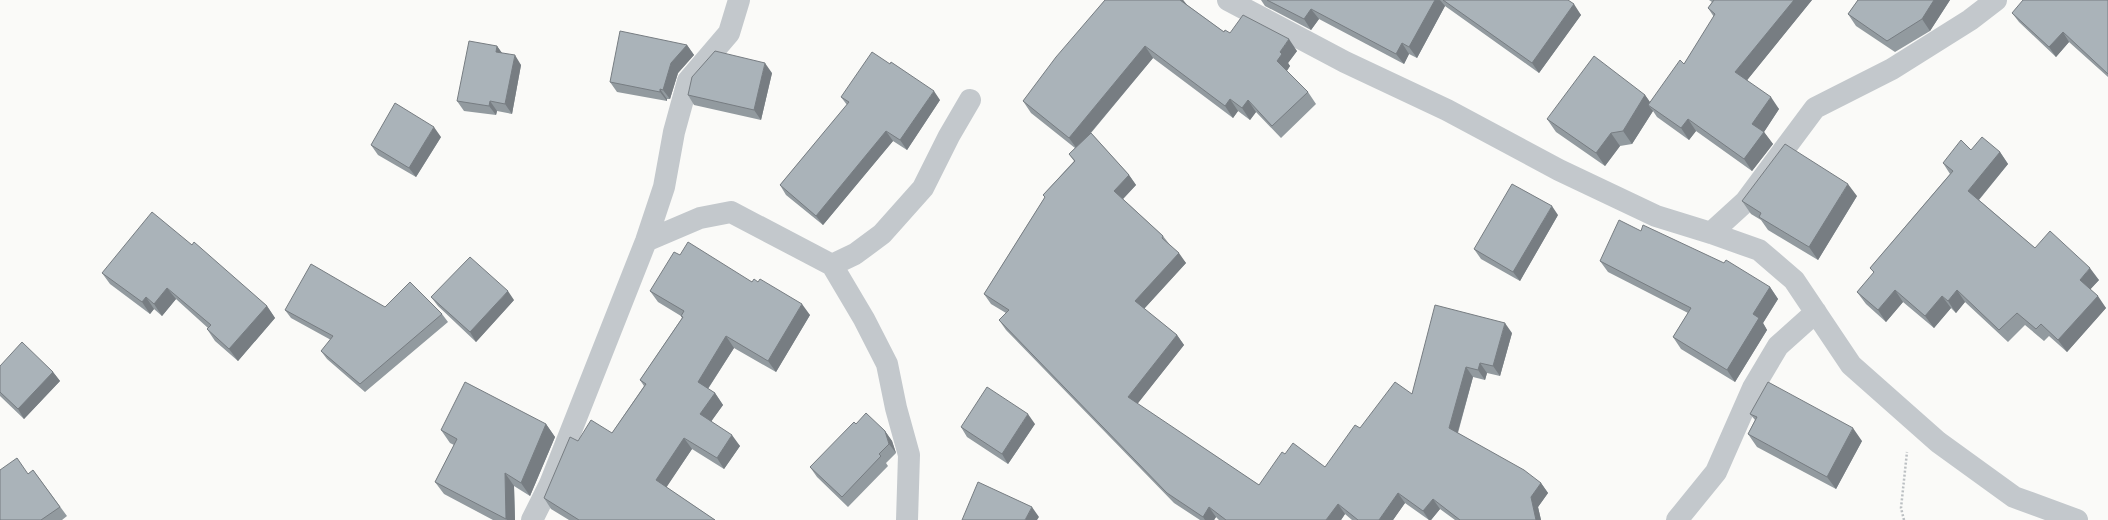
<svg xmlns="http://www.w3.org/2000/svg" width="2108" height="520" font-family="Barlow,sans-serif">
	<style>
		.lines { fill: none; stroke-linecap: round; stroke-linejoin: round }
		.path { stroke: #bbbfc2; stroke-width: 2.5; stroke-dasharray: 2 2; stroke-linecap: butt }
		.minor { stroke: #c3c8cc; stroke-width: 22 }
		.wall { fill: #929a9f }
		.shaded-wall { fill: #777d82 }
		.building { fill: #aab3b9; stroke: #777d82 }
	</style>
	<rect width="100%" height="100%" fill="#fafaf8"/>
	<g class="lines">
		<path class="path" d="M1904 520 1901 508 1907 452"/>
		<path class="minor" d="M1228 0 1345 62 1447 110 1559 170 1656 216 1711 233 1759 250 1794 280 1851 365 1938 442 2014 497 2077 520
			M1711 233 1745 202 1815 108 1892 69 1970 20 1996 0
			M646 241 700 218 731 212 832 265 855 254 882 234 923 188 949 136 970 100
			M832 265 864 319 887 364 896 408 909 455 907 520
			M532 520 550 484 646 241 664 187 674 132 688 81 729 33 739 0
			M1677 520 1716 472 1753 388 1778 346 1816 312"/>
	</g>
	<path class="wall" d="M1105 0H1183L1187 5 1224 32 1230 33 1297 51 1288 63 1290 66 1287 71 1308 92 1316 104 1281 138 1256 112 1250 120 1238 111 1233 118 1153 58 1091 133 1129 175 1136 185 1123 199 1163 236 1170 245 1186 263 1144 309 1177 335 1184 345 1137 404 1259 485 1285 454 1325 467 1360 428 1412 394 1512 333 1500 376 1487 373 1485 380 1473 377 1458 433 1541 483 1548 493 1538 507 1541 520H1455L1440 509 1431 520H1429L1405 503 1393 520H1352L1345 514 1341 520H1219L1216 517 1214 520H1200L1174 503 1006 330 999 320 1006 313 991 304 984 294 1045 197 1043 195 1074 161 1069 154 1075 148 1031 113 1023 101Z
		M1261 0H1568L1581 15 1539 73 1445 6 1417 58 1409 54 1404 64 1319 19 1311 30 1265 6Z
		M1709 0H1812L1747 80 1779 109 1764 132 1773 144 1752 171 1696 131 1689 140 1657 117 1653 111 1632 144 1620 146 1605 166 1556 132 1547 119 1645 95 1650 102 1684 64 1714 17 1708 8 1712 2Z
		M1858 0H1950L1930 31 1895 52 1856 26 1848 14Z
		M2108 0V77L2069 42 2056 57 2019 22 2012 13Z
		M687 45 694 55 678 73 670 99H667V101L617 92 610 82Z
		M497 46 502 53 521 65 512 114 497 111 496 115 464 111 457 101Z
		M772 73 761 120 694 105 688 95Z
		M841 97 940 100 907 150 893 141 823 225 786 195 780 185 847 105Z
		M441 137 416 177 378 155 371 145Z
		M1971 150 2000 152 2008 164 1979 200 2035 248 2099 280 2090 289 2106 308 2067 352 2049 336 2044 341 2025 325 2008 342 1965 302 1956 313 1951 308 1934 328 1903 302 1886 322 1866 304 1857 292 1874 273 1870 268 1950 174 1943 163Z
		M1857 196 1818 260 1768 230 1761 220 1751 214 1742 201Z
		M1558 215 1520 281 1481 259 1474 249Z
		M1641 231 1770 287 1778 299 1763 323 1767 330 1735 382 1681 349 1673 337 1688 313 1608 272 1600 261Z
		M192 245 267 306 275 318 238 361 215 341 207 329 208 328 176 299 162 316 154 309 150 314 110 284 102 273Z
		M680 255 752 282 810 315 776 372 734 348 708 389 715 393 723 405 711 421 740 446 724 469 692 449 666 487 715 520H569L551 509 544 498 578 441 612 433 644 386 640 380 682 318 681 316 658 302 650 291Z
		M431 297 514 300 476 342 438 306Z
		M385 307 442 314 448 322 365 392 327 359 321 351 331 340 291 318 285 310Z
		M0 366 53 372 60 381 24 419 0 396Z
		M1750 414 1862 441 1836 489 1757 447 1748 434 1755 420Z
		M546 424 555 437 530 496 514 486 515 520H493L444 494 435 482 454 445 450 443 441 430Z
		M856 424 885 431 892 441 896 453 886 463 888 466 848 507 817 477 810 467Z
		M1035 424 1008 464 967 437 961 427Z
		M33 470 67 516 62 520H0L28 474Z"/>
	<path class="shaded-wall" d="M1179 0H1183L1188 6Z
		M1435 0H1440L1445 6 1417 58 1409 47Z
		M1794 0H1812L1744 84 1735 72Z
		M1934 0H1950L1930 31 1922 19Z
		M1574 4 1581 15 1539 73 1532 63Z
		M1311 9 1319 19 1311 30 1304 19Z
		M2063 32 2069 42 2056 57 2049 47Z
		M1289 39 1297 51 1288 63 1290 66 1285 73 1277 61 1280 52Z
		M1402 43 1409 54 1404 64 1396 54Z
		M687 45 694 55 678 73 670 99 663 90 671 63Z
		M497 46 504 56 496 52Z
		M1145 46 1153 58 1077 149 1069 138Z
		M515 55 521 65 512 114 505 104Z
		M765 63 772 73 761 120 754 110Z
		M660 89 667 99V101L660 92Z
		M934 91 940 100 907 150 900 140Z
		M1645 95 1654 108 1648 105 1653 111 1632 144 1623 131Z
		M1771 97 1779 109 1762 135 1764 132 1773 144 1752 171 1744 159 1752 124Z
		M1230 99 1238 111 1233 118 1225 106Z
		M1248 100 1256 112 1250 120 1242 108Z
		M490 101 497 111 496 115 489 106Z
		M1688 119 1696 131 1689 140 1681 128Z
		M434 127 441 137 416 177 409 168Z
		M886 131 893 141 823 225 816 216Z
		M1611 133 1620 146 1605 166 1596 153Z
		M2000 152 2008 164 1976 203 1968 191Z
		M1129 175 1136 185 1121 201 1114 191Z
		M1848 184 1857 196 1818 260 1809 247Z
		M1552 206 1558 215 1520 281 1513 272Z
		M1179 253 1186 263 1142 311 1135 301Z
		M2090 268 2099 280 2088 292 2080 280Z
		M1770 287 1778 299 1763 323 1767 330 1735 382 1727 370 1753 314Z
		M167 288 176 299 162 316 154 304Z
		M1895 290 1903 302 1886 322 1878 310Z
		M1957 290 1965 302 1956 313 1948 301Z
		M508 291 514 300 476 342 470 332Z
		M1942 296 1951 308 1934 328 1925 316Z
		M2098 296 2106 308 2067 352 2058 340Z
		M146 297 154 309 150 314 142 302Z
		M802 304 810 315 776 372 768 361Z
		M267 306 275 318 238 361 229 349Z
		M1505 323 1512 333 1500 376 1493 366Z
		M1177 335 1184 345 1135 407 1128 397Z
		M726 336 734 348 705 393 698 382Z
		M1480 363 1487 373 1485 380 1478 370Z
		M1466 367 1473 377 1456 438 1449 428Z
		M53 372 60 381 24 419 18 409Z
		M715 393 723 405 708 426 700 414Z
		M1028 414 1035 424 1008 464 1002 454Z
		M546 424 555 437 530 496 521 483Z
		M1853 428 1862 441 1836 489 1827 477Z
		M885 431 892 441 896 453 889 444Z
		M732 435 740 446 724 469 717 458Z
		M684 438 692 449 664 491 656 480Z
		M505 473 514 486 515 520H507L506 519Z
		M1541 483 1548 493 1538 507 1541 520H1536L1531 497Z
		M1398 493 1405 503 1393 520H1379Z
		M1433 499 1440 509 1431 520H1429L1423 511Z
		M1338 504 1345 514 1341 520H1326Z
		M1032 507 1039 517 1037 520H1025Z
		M1209 507 1216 517 1214 520H1205L1203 517Z"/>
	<path class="building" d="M1105 0H1180L1224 32 1225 30 1230 33 1243 15 1289 39 1280 52 1282 54 1277 61 1308 92 1272 126 1248 100 1242 108 1230 99 1225 106 1145 46 1069 138 1023 101 1056 57Z
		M1267 0H1435L1409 47 1402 43 1396 54 1311 9 1304 19Z
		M1443 0H1568L1574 4 1532 63Z
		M1714 0H1794L1735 72 1771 97 1752 124 1764 132 1744 159 1688 119 1681 128 1648 105 1680 60 1684 64 1715 14 1708 8Z
		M1858 0H1934L1922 19 1887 41 1848 14Z
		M2023 0H2108V74L2063 32 2049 47 2012 13Z
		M620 31 687 45 671 63 663 90 660 89V92L610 82Z
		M469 41 497 46 496 52 515 55 505 104 490 101 489 106 457 101Z
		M715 51 765 63 754 110 688 95 692 77Z
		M872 52 890 64 891 62 934 91 900 140 886 131 816 216 780 185 849 102 841 97Z
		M1594 56 1645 95 1623 131 1611 133 1596 153 1547 119Z
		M395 103 434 127 409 168 371 145Z
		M1091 133 1129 175 1114 191 1163 236 1162 238 1179 253 1135 301 1177 335 1128 397 1259 485 1282 452 1285 454 1293 443 1325 467 1355 425 1360 428 1395 382 1412 394 1435 305 1505 323 1493 366 1480 363 1478 370 1466 367 1449 428 1524 470 1541 483 1531 497 1536 520H1460L1433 499 1423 511 1398 493 1379 520H1358L1338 504 1326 520H1226L1209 507 1203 517 1167 493 999 320 1009 310 984 294 1045 197 1043 195 1075 161 1069 154Z
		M1982 137 2000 152 1968 191 2035 248 2050 231 2090 268 2080 280 2098 296 2058 340 2041 324 2036 329 2017 313 1999 330 1957 290 1948 301 1942 296 1925 316 1895 290 1878 310 1857 292 1874 272 1870 268 1953 171 1943 163 1961 140 1971 150Z
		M1785 144 1848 184 1809 247 1759 217 1761 213 1742 201Z
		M1512 184 1552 206 1513 272 1474 249Z
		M152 212 192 245 194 242 267 306 229 349 207 329 211 325 167 288 154 304 146 297 142 302 102 273Z
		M1619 220 1641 231 1643 225 1724 263 1726 260 1770 287 1753 314 1759 318 1727 370 1673 337 1691 308 1600 261Z
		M688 242 752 282 754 279 758 282 760 279 802 304 768 361 726 336 698 382 715 393 700 414 732 435 717 458 684 438 656 480 715 520H579L544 498 570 437 578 441 591 420 612 433 646 384 640 380 683 317 681 316 684 311 650 291 674 252 680 255Z
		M470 257 508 291 470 332 431 297Z
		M311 264 385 307 410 282 442 314 360 384 321 351 333 336 285 310Z
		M22 342 53 372 18 409 0 392V366Z
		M465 382 546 424 521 483 505 473 506 519 435 482 457 439 441 430Z
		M1768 382 1853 428 1827 477 1748 434 1757 417 1750 414Z
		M987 387 1028 414 1002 454 961 427Z
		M866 413 885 431 889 444 879 454 881 456 842 497 810 467 854 422 856 424Z
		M17 458 28 474 33 470 60 507 41 520H0V470Z
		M978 482 1032 507 1025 520H962Z"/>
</svg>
